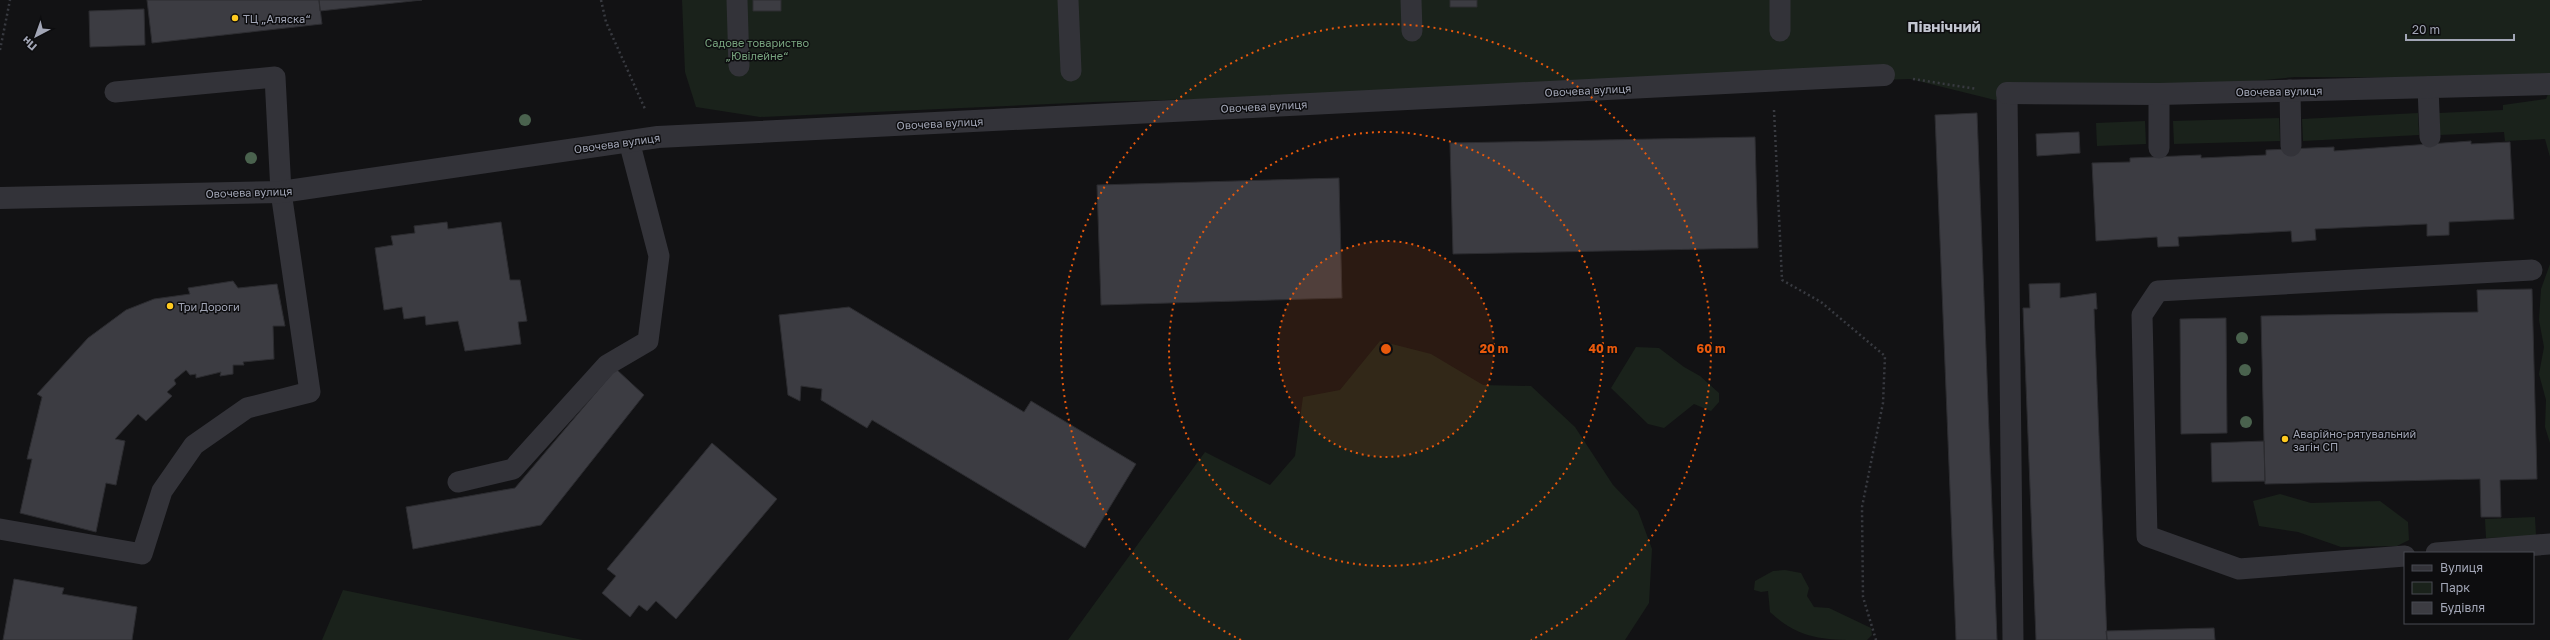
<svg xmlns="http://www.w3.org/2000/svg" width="2550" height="640" font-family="'Golos Text',sans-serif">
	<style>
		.green { fill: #1a221b }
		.building { fill: #3c3c42; stroke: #2c2c30 }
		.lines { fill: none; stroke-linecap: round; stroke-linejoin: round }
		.path { stroke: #383a40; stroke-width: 2.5; stroke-dasharray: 2 3; stroke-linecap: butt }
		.lane { stroke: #333339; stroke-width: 21 }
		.street { stroke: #333339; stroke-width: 22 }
		.tree { fill: #4a624e }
		.ring { fill: none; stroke: #e8590c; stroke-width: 2; stroke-dasharray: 2 4 }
		.poi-dot { fill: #ffca1f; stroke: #0d0d0f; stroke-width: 1.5 }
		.labels { text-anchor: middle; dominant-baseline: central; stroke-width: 3; stroke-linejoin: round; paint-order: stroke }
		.poi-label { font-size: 11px; fill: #a2a6b6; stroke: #0d0d0f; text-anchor: start }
		.park-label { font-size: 11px; fill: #77a37e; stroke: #0d0d0f }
		.street-label { font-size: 11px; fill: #a2a6b6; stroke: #0d0d0f }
		.district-label { font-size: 15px; font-weight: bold; fill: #c3c6d1; stroke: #0d0d0f }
		.centre { fill: #e8590c; stroke: #0d0d0f; stroke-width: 2 }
		.ring-label { font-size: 12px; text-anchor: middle; font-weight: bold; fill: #e8590c; stroke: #0d0d0f; stroke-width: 3; stroke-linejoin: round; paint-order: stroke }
	</style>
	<rect width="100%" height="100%" fill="#121214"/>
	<path class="green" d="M682 0H2550V73L2486 78 2295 77 2171 89 2044 87 1995 100 1910 79 1094 102 760 117 696 107 685 72Z
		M2550 89V157L2545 139 2505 141 2504 132 2440 135 2439 113 2503 110V105L2546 99Z
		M2418 113 2419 135 2303 141 2302 119Z
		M2279 118 2280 141 2174 144 2173 121Z
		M2145 121 2146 144 2097 146 2096 123Z
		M2550 264V443L2545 427 2546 400 2539 374 2544 347 2539 320 2541 289Z
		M1380 341 1431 354 1483 385 1531 386 1575 427 1613 485 1638 511 1652 549 1649 603 1625 640H1068L1205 452 1270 485 1295 456 1303 397 1340 390Z
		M1636 347 1659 348 1684 367 1700 376 1719 393V402L1711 411 1694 404 1664 428 1648 424 1611 388Z
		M2280 494 2311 503 2380 501 2408 522 2409 540 2397 546 2341 547 2298 532 2259 526 2253 501Z
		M2535 517 2536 536 2486 538 2485 519Z
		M1785 570 1801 573 1809 588 1807 596 1814 607 1829 608 1871 628 1872 635 1867 640C1825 640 1800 640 1770 612L1768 591 1761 592 1754 590 1755 581 1773 571Z
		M343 590 583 640H322Z"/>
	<path class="building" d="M147 0H319L322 24 152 43Z
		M319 0H422L320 11Z
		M753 0H781V11H753Z
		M1450 0H1477V7H1450Z
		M144 9 145 45 90 47 89 11Z
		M1977 113 1997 640H1956L1935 115Z
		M2079 132 2080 153 2037 156 2036 134Z
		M1755 137 1758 248 1453 254 1450 143Z
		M2471 141V144L2510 142 2514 219 2449 222V235L2427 236V224L2315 229 2316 240 2292 242 2291 231 2178 237 2179 246 2158 247 2157 237 2096 241 2092 163 2130 162V158L2201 155V158L2266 155V150L2334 147V151Z
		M1339 178 1342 298 1101 305 1097 185Z
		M447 222 448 229 501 222 510 280H520L527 321 518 322 521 344 465 351 458 321 426 325 425 316 404 319 402 307 384 310 375 248 393 245 391 236 415 233 414 226Z
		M233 281 238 288 277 284 285 326H273L274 359 243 362 244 365H233V374L220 376 221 372 196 378V374L190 375 186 370 174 380 176 384 167 392 172 396 146 421 138 414 115 439 125 441 116 485 106 483 96 532 20 513 32 459H27L42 397 37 394 88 338 126 310 154 299 190 294 188 288Z
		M2060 283V298L2096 293 2097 309H2094L2107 640H2036L2023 308H2030L2029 284Z
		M2532 289 2537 479 2500 480 2501 517H2481L2480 479 2265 484 2261 316 2478 312 2477 290Z
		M849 307 1024 412 1031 401 1136 464 1085 548 872 420 867 428 821 400 822 389 801 386 800 401 788 395 779 315Z
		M2226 318 2227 433 2181 434 2180 319Z
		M616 369 644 395 541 525 413 549 406 507 515 488Z
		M2264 441 2265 481 2212 482 2211 443Z
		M712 443 777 499 676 619 656 601 647 611 639 605 630 617 602 593 616 576 607 569Z
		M14 579 64 588 62 594 137 607 132 640H3Z
		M2214 628 2215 640H2107L2106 631Z"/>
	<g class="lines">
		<path class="path" d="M601 0 606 22 645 109
			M0 50 10 0
			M1913 79 1977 89
			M1774 110 1782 280 1821 302 1885 356 1883 403 1862 507 1863 597 1876 640"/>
		<path class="lane" d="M737 0 739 66
			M1068 0 1071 71
			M1411 0 1412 31
			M1780 0V31
			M2428 87 2430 137
			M2290 90 2291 146
			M2007 93 2013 640
			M2159 94V148
			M458 482 513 469 607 365 648 341 659 256 629 141
			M0 529 142 554 162 491 194 445 247 408 310 392 281 192 275 77 115 92
			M2436 553 2550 544
			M2405 556 2239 569 2147 536 2142 315 2158 291 2532 270"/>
		<path class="street" d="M2007 93 2159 94 2550 84
			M0 198 281 192 658 137 1884 75"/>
	</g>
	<g class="tree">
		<circle cx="525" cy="120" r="6"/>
		<circle cx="251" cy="158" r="6"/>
		<circle cx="2242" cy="338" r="6"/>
		<circle cx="2245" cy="370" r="6"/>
		<circle cx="2246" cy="422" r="6"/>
	</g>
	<circle cx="1386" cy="349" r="108" fill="#e8590c" fill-opacity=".12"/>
	<g class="ring">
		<circle cx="1386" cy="349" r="108"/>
		<circle cx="1386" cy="349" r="217"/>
		<path d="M1241 640A325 325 0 1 1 1531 640"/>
	</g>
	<g class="poi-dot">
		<circle cx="235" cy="18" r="4"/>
		<circle cx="170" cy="306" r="4"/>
		<circle cx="2285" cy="439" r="4"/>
	</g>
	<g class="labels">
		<g class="poi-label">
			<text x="243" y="18">ТЦ „Аляска“</text>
			<text x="178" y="306">Три Дороги</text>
			<text x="2293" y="433">Аварійно-рятувальний<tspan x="2293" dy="13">загін СП</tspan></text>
		</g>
		<g class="park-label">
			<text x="757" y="42">Садове товариство<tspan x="757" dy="13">„Ювілейне“</tspan></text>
		</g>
		<g class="street-label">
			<text transform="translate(1588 90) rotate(-3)">Овочева вулиця</text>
			<text transform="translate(2279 91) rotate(-1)">Овочева вулиця</text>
			<text transform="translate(1264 106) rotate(-3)">Овочева вулиця</text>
			<text transform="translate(940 123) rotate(-3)">Овочева вулиця</text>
			<text transform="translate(617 143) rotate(-8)">Овочева вулиця</text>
			<text transform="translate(249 192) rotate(-2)">Овочева вулиця</text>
		</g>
		<g class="district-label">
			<text x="1944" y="26">Північний</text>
		</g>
	</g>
	<circle cx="1386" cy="349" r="6" class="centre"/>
	<g class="ring-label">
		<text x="1494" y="353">20 m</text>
		<text x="1603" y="353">40 m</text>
		<text x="1711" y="353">60 m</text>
	</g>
	<rect x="2404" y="552" width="130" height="72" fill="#0d0d0f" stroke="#494a52"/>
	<rect x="2412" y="565" width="20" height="6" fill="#333339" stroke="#494a52"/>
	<text x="2440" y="572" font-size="12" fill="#a2a6b6">Вулиця</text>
	<rect x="2412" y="582" width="20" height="12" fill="#1a221b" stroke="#494a52"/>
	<text x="2440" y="592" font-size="12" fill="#a2a6b6">Парк</text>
	<rect x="2412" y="602" width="20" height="12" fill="#3c3c42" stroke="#494a52"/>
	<text x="2440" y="612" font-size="12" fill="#a2a6b6">Будівля</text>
	<g transform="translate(36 36) rotate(221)" stroke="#0d0d0f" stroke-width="3" paint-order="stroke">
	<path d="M0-3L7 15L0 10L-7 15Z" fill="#a2a6b6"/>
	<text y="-6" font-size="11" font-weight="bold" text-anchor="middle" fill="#a2a6b6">Пн</text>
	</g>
	<path d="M2406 34v6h108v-6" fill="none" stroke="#a2a6b6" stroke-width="2"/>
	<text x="2412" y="34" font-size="12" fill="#a2a6b6" stroke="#0d0d0f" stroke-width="3" paint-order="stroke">20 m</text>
</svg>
